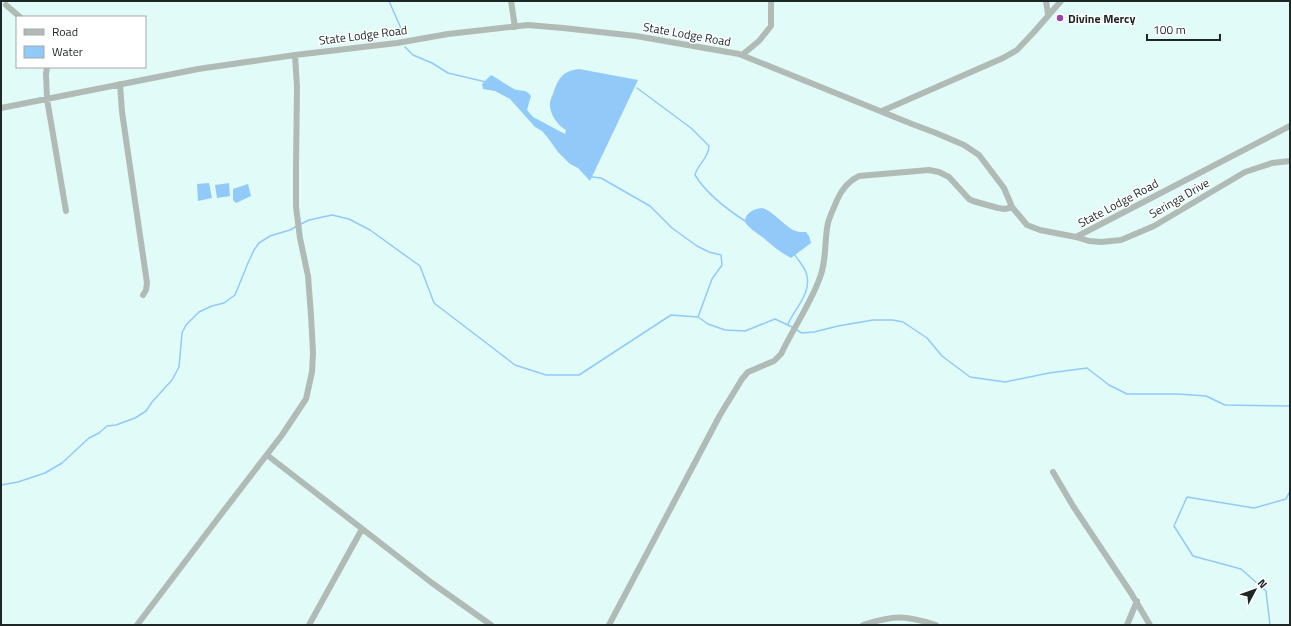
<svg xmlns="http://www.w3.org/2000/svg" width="1291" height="626" font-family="'Titillium Web',sans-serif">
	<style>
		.water { fill: #91caf9 }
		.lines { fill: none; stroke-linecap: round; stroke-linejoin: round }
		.stream { stroke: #91caf9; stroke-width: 1.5 }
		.minor { stroke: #b1bbb6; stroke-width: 6 }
		.poi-dot { fill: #9d43ae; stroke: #fff; stroke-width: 1.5 }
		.labels { text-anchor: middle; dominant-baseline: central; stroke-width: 3; stroke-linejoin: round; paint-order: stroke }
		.poi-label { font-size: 12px; font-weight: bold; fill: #1d2726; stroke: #fff; text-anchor: start }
		.street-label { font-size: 12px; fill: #1d2726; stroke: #fff }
	</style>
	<rect width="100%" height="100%" fill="#e1fbf9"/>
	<path class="water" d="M579 69 638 80 590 181 578 168 570 164 558 152 548 138 542 131 535 127 510 99 495 91 483 89 482 84 491 75C499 79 506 85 514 89 521 92 525 88 531 96L527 110 533 117 565 134 566 130C557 125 549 113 550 103 550 100 552 96 553 94 558 79 562 71 579 69Z
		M209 183 212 198 198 201 197 184Z
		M229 183 230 196 217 198 215 185Z
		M248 184 251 196 236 203 233 200V189Z
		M762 208C775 211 787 231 800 232 802 232 804 232 806 232L809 236 811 243 791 258C782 253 775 248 767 241 760 234 751 231 745 222 745 213 753 209 762 208Z"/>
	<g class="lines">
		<path class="stream" d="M389 1 403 33
			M405 47 413 55 432 63 448 73 486 82
			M637 88 691 128 709 146C709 158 697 165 695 175 706 193 728 210 745 221
			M592 177 601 178 650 206 672 228 697 246 709 252 721 255 722 265 712 279 698 317 708 324 725 330 745 331 775 319 792 327
			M301 224 309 220 332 215 349 219 370 230 420 266 434 303 515 365 546 375H579L671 315 698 317
			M788 324C794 310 811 294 807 276 806 268 799 262 795 255
			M795 329 802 333 814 332 838 326 873 320H893L903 322 927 338 942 356 970 377 1005 382 1049 373 1087 368 1109 385 1127 394H1178L1206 396 1225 405 1290 406
			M1 485 18 482 45 473 62 463 89 438 99 433 107 426 116 425 135 418 146 411 152 402 172 380 179 367 182 333 186 325 199 312 212 306 224 303 235 295 248 263 254 250 259 243 270 236 290 230 297 226
			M1270 625 1266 591 1241 569 1193 556 1174 526 1187 497 1254 508 1286 499 1290 491"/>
		<path class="minor" d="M511 1 515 27
			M1046 1 1048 14
			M6 5 20 17
			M742 55 759 41 771 26V1
			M47 67 46 74 47 99 66 211
			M120 84 122 112 147 283 146 290 143 295
			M1 108 198 69 295 55 397 43 448 34 528 25 563 28 636 36 739 54 912 124 936 133 964 145 979 155 1004 188 1012 207 1027 225 1040 230 1076 237 1089 241 1101 242 1121 240 1154 226 1245 172 1272 163 1290 161
			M882 111 1003 58 1017 50 1034 32 1061 1
			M1076 237 1290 126
			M267 455 432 583 491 625
			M1053 472 1073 506 1131 593 1150 625
			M137 625 219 517 282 435 306 399 312 372 313 353 311 315 308 276 300 238 296 207V166L297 87 295 55
			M309 625 362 529
			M609 625 720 415 742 379 748 372 774 361 781 354C793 329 809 306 819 280 827 262 824 241 828 223 830 215 834 208 837 200 842 189 848 181 859 176L929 170 939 172 949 177 969 199 973 201 998 208 1005 209 1012 207
			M863 625C894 615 905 615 936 625
			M1127 625 1137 601"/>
	</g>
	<circle class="poi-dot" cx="1060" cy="18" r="4"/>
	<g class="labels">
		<g class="poi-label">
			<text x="1068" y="18">Divine Mercy</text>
		</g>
		<g class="street-label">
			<text transform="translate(687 34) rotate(10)">State Lodge Road</text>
			<text transform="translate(363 35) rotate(-7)">State Lodge Road</text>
			<text transform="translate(1179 198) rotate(-30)">Seringa Drive</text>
			<text transform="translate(1118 203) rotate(-28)">State Lodge Road</text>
		</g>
	</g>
	<rect width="1291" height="626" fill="none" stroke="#1d2726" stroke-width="4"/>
	<rect x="16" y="16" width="130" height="52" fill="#ffffff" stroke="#a5a9a8"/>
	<rect x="24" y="29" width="20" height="6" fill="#b1bbb6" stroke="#a5a9a8"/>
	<text x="52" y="36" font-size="12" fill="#1d2726">Road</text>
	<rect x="24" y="46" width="20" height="12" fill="#91caf9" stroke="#a5a9a8"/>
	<text x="52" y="56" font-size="12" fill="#1d2726">Water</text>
	<g transform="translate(1255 590) rotate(49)" stroke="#ffffff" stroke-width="3" paint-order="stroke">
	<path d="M0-3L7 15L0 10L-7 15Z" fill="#1d2726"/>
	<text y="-6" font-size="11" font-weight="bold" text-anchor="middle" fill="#1d2726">N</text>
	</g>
	<path d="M1147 34v6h73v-6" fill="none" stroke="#1d2726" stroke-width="2"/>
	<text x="1153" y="34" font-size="12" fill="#1d2726" stroke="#ffffff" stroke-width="3" paint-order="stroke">100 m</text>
</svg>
